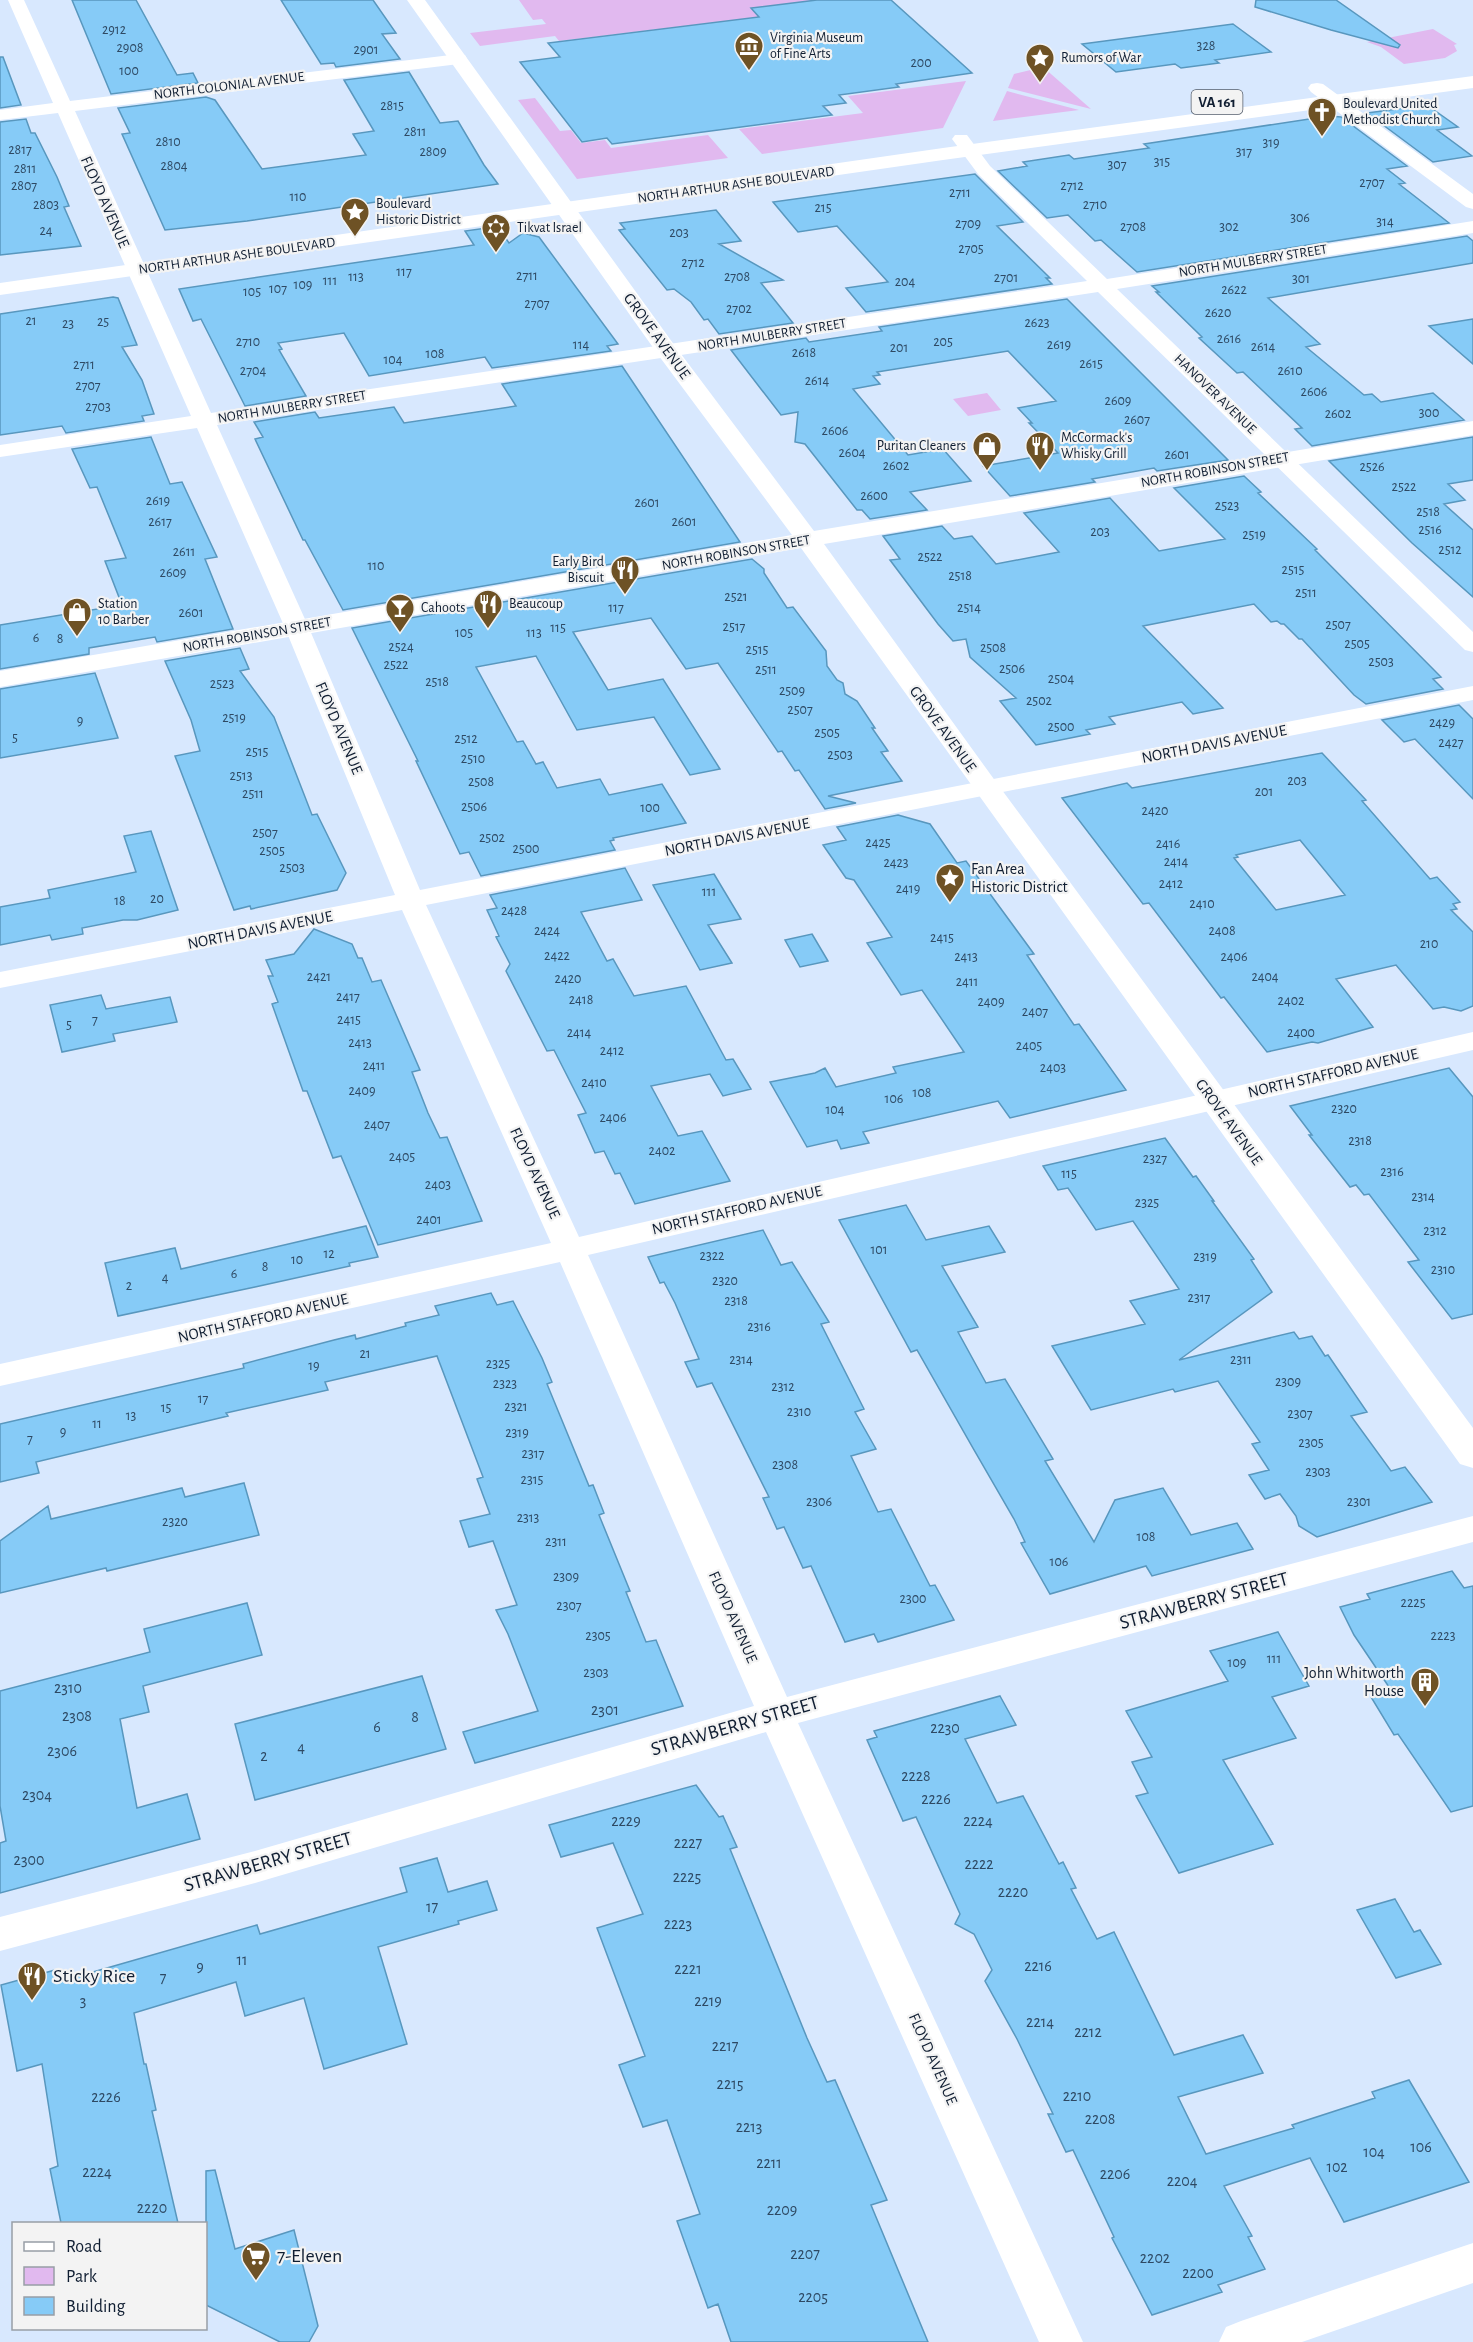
<svg xmlns="http://www.w3.org/2000/svg" width="1473" height="2342" font-family="'Alegreya Sans',sans-serif">
	<style>
		.green { fill: #e1b9ef }
		.building { fill: #86cbf7; stroke: #5897be; stroke-width: 1.5; fill-rule: evenodd }
		.lines { fill: none; stroke-linecap: round; stroke-linejoin: round }
		.street { fill: #fff; fill-rule: evenodd }
		.secondary { fill: #fff; fill-rule: evenodd }
		.primary { fill: #fff; fill-rule: evenodd }
		.labels { text-anchor: middle; dominant-baseline: central; stroke-width: 4.5; stroke-linejoin: round; paint-order: stroke }
		.number-label { font-size: 14px; fill: #2e4963 }
		.far-poi-label { font-size: 14px; fill: #101e32; stroke: #f3f3f3; text-anchor: start }
		.far-street-label { font-size: 14px; fill: #101e32; stroke: #f3f3f3 }
		.shield { fill: #f3f3f3; stroke: #545e6c; stroke-width: 1.5 }
		.shield-label { font-size: 15px; font-weight: bold; fill: #101e32 }
		.street-label { font-size: 16px; fill: #101e32; stroke: #f3f3f3 }
		.poi-label { font-size: 16px; fill: #101e32; stroke: #f3f3f3; text-anchor: start }
		.near-number-label { font-size: 16px; fill: #2e4963 }
		.near-street-label { font-size: 20px; fill: #101e32; stroke: #f3f3f3 }
		.near-poi-label { font-size: 20px; fill: #101e32; stroke: #f3f3f3; text-anchor: start }
	</style>
	<rect width="100%" height="100%" fill="#d8e8fe"/>
	<path class="green" d="M519 0H817L759 17 559 41 555 36 480 46 470 33 546 24 542 19 533 20Z
		M1433 29 1457 44 1454 45 1457 51 1445 58 1404 64 1381 47 1367 42Z
		M1043 67 1091 109 1008 88 1014 74Z
		M966 81 943 128 762 154 739 129 863 113 848 96Z
		M1007 91 1079 110 993 121Z
		M535 98 560 131 571 130 581 143 605 140 611 148 708 135 728 158 577 179 518 100Z
		M987 393 1001 410 968 416 953 399Z"/>
	<path class="building" d="M72 0H136L177 75 193 73 198 83 111 94Z
		M281 0H373L396 33 382 34 400 59 336 67 334 63 321 64Z
		M817 0H891L972 73 896 84 899 87 839 95 846 103 823 106 832 115 612 144 607 138 582 142 520 62 560 57 548 43 759 17 751 8Z
		M1256 0H1336L1400 45 1398 48 1331 30 1255 7Z
		M1233 24 1271 52 1215 60 1219 63 1181 68 1175 64 1116 72 1082 44Z
		M0 57H3L21 105 0 108Z
		M409 72 440 123 458 121 484 165 498 184 247 221 165 230 122 134 130 133 118 108 206 97 215 100 262 169 366 155 353 134 374 131 344 80Z
		M1427 105 1458 127 1437 130 1472 156 1433 162 1367 113Z
		M1329 116 1341 117 1407 166 1387 169 1405 183 1399 184 1449 223 1137 272 1101 240 1095 241 1068 215 1047 218 998 171 1027 166 1023 162 1069 155 1074 159 1149 148 1144 144Z
		M26 119 31 133H35L57 177 69 206 64 207 81 246 0 255V122Z
		M975 174 1023 222 997 226 1050 278H1046L1052 284 866 312 846 288 888 282 837 226 798 232 773 202Z
		M716 210 741 241 719 244 783 280 761 283 793 323 719 334 708 319 704 320 691 302 674 289 667 290 619 230 625 229 620 223Z
		M494 227H498L509 243 523 233 539 237 618 344 607 346 611 351 492 368 485 357 369 376 344 333 278 343 282 349 279 350 306 396 245 406 201 319 193 321 179 289 474 245 465 231Z
		M1467 236 1473 241V263L1268 298 1320 344 1306 347 1364 395 1372 394 1381 402 1433 393 1464 420 1312 446 1295 429 1302 428 1243 372 1237 373 1199 338 1202 337 1156 292H1159L1152 286Z
		M113 297 118 298 137 345 122 347 142 380 154 414 142 416 144 421 66 433 62 426 0 435V314Z
		M1067 299 1228 460 1157 471 1154 468 1092 479 1095 482 1010 496 983 466 1058 453 1029 423H1032L1018 408 1056 401 1008 351 877 372 880 375 873 376 880 384 853 389 908 455 943 449 971 481 910 492 927 510 870 519 862 510H857L805 444 795 442 798 412 781 415 731 350 806 338 809 342 882 331 879 327Z
		M1473 319V364L1429 326Z
		M622 366 740 542 343 610 305 540H303L255 439 263 437 254 422 315 412 319 418 394 407 404 423 516 406 502 384Z
		M151 437 170 484 182 482 217 557 205 559 233 629 157 642 155 637 89 648V654L0 669V625L122 605 105 561 126 558 97 487 90 488 72 449Z
		M1473 437V480L1448 484 1465 500 1444 504 1473 530V597L1412 543 1329 461Z
		M1244 476 1261 492 1258 493 1317 549 1315 550 1441 677 1433 679 1443 689 1366 704 1354 695 1302 639H1299L1284 624H1281L1277 621 1271 622 1254 604 1143 626 1223 708 1193 714 1182 702 1109 717 1115 724 1086 730 1090 734 1036 745 1000 701 1016 698 970 657 966 639 953 641 938 624 890 560 900 559 883 536 942 526 954 539 972 536 996 564 1059 552 1024 513 1110 498 1159 551 1225 539 1174 488Z
		M752 559 764 569V573L787 608 793 607 826 651 827 666 837 680 843 683 845 694 857 701 875 728H872L888 751 881 752 902 781 828 796 856 803 825 809 799 770 795 771 782 751 778 752 718 663 686 669 651 618 573 632 608 690 663 679 720 769 690 775 654 717 577 730 536 656 476 667 517 742 523 741 536 764 543 762 557 788 600 779 609 795 662 784 686 823 613 838 614 840 610 841 615 850 481 876 469 852 460 854 416 761H418L352 628Z
		M240 648 249 669 240 671 274 717 312 815 317 814 346 873 337 890 251 909 250 906 234 910 175 756 200 751 191 720 165 661Z
		M95 673 118 738 0 758V689Z
		M1459 705 1473 719V799L1415 739 1404 742 1382 720Z
		M1322 753 1366 800 1362 801 1430 879 1437 877 1460 902 1453 904 1457 909 1451 910 1473 932V1006L1461 1011 1444 1007 1433 1009 1396 965 1336 979 1373 1027 1318 1043 1312 1042 1267 1052 1224 997 1221 998 1149 903 1143 904 1062 798 1127 783 1132 788ZM1300 840 1345 895 1276 910 1234 858 1238 857 1236 855Z
		M898 815 930 824 957 863 966 861 1034 954 1027 955 1074 1025 1079 1024 1126 1090 1010 1118 998 1101 863 1132 869 1143 841 1149 837 1140 807 1147 770 1082 815 1073 825 1068 836 1087 896 1073 893 1067 964 1052 922 990 901 995 867 943 892 937 854 880 846 878 823 845 846 840 837 827Z
		M151 831 178 910 137 920H123L82 928 83 934 52 940 50 935 0 945V907L50 898 48 890 136 872 124 836Z
		M625 868 642 900 581 912 607 961 613 959 634 996 686 986 726 1060 733 1059 751 1089 723 1096 710 1074 651 1086 678 1136 702 1131 730 1181 635 1204 620 1173 615 1174 604 1151 595 1153 578 1115 586 1113 554 1050 547 1051 506 971 510 964 496 937 499 936 487 910 497 908 490 895Z
		M714 874 741 919 708 925 732 963 700 970 653 885Z
		M314 929 352 944 358 958H362L372 982 381 980 420 1070 412 1072 428 1113 440 1138 447 1137 482 1221 378 1245 341 1156 333 1158 307 1091H303L272 1004 278 1002 268 976H273L266 960 294 954Z
		M812 934 828 961 800 967 785 940Z
		M101 995 106 1009 170 997 177 1022 113 1034 115 1041 62 1052 50 1005Z
		M1449 1068 1473 1097V1314L1452 1319 1408 1262 1419 1260 1369 1194 1364 1195 1356 1185 1350 1187 1309 1135H1312L1290 1106Z
		M1165 1138 1193 1177 1196 1176 1214 1201H1212L1254 1259 1251 1260 1272 1292 1179 1360 1294 1332 1299 1339 1312 1336 1325 1356 1328 1355 1367 1412 1351 1416 1391 1471 1405 1467 1432 1502 1317 1537 1299 1526 1296 1516 1280 1494 1265 1499 1249 1475 1269 1470 1252 1444 1260 1442 1218 1381 1175 1392 1173 1389 1091 1410 1052 1346 1145 1324 1130 1301 1179 1289 1133 1221 1096 1230 1068 1188 1058 1190 1043 1166Z
		M906 1205 926 1240 989 1226 1005 1252 942 1266 978 1327 958 1332 986 1383 1005 1379 1053 1459 1045 1461 1094 1542 1115 1500 1163 1488 1191 1535 1237 1523 1253 1549 1152 1576 1146 1566 1050 1594 1021 1543 1025 1542 1014 1519 973 1448 917 1350 911 1352 839 1220Z
		M366 1226 378 1257 349 1263 350 1266 255 1287 118 1316 105 1263 175 1248 181 1269Z
		M763 1230 781 1265 792 1262 829 1322 821 1324 864 1409 855 1412 876 1449 851 1456 878 1512 891 1509 930 1586 935 1585 954 1620 878 1642 874 1634 845 1642 811 1566 803 1568 784 1527 777 1529 763 1498 769 1497 712 1383 697 1387 685 1362 699 1359 675 1303 664 1282 660 1283 648 1257Z
		M491 1293 497 1305 513 1301 542 1358 552 1382 547 1384 589 1486 593 1485 604 1513 599 1515 630 1591 626 1592 646 1642 656 1640 683 1706 475 1763 463 1732 538 1711 508 1634 496 1610 517 1605 493 1541 469 1547 460 1521 490 1514 477 1479 483 1477 437 1356 325 1382 328 1390 226 1413 228 1416 36 1462 39 1473 0 1482V1424L244 1368 243 1364 334 1340 355 1335 356 1339 406 1326 405 1323 439 1315 435 1306Z
		M244 1483 259 1535 107 1571 106 1568 0 1593V1541L48 1506 51 1519 182 1488 185 1497Z
		M1452 1571 1464 1588 1473 1586V1806L1451 1812 1398 1734 1394 1735 1371 1697 1389 1687 1354 1635 1340 1607 1370 1599 1367 1594Z
		M247 1603 262 1655 143 1686 149 1712 120 1719 137 1808 187 1794 200 1839 0 1893V1843L6 1841 0 1806V1691L150 1652 144 1629Z
		M1278 1632 1309 1686 1272 1697 1296 1738 1223 1760 1273 1844 1179 1873 1136 1796 1148 1793 1132 1762 1152 1757 1126 1711 1228 1681 1210 1651Z
		M422 1676 446 1749 255 1800 235 1724Z
		M1000 1696 1016 1725 965 1739 997 1803 1023 1796 1059 1864 1063 1862 1076 1888 1071 1889 1097 1939 1114 1932 1174 2055 1243 2035 1263 2073 1178 2097 1206 2154 1294 2128 1292 2125 1375 2098 1372 2092 1409 2080 1469 2182 1344 2222 1310 2158 1224 2186 1252 2236 1248 2237 1265 2269 1218 2285 1222 2292 1152 2315 1112 2238 1114 2237 1073 2150 1066 2152 1048 2114H1053L1017 2039 985 1981 992 1970 974 1934 955 1924 960 1914 916 1817 903 1821 867 1740 877 1737 874 1731Z
		M696 1785 719 1817 723 1816 737 1847 730 1849 807 2038 827 2082 835 2080 887 2200 871 2205 928 2342H731L718 2304 708 2308 677 2221 700 2214 667 2120 643 2127 619 2065 645 2056 597 1928 643 1914 613 1843 561 1857 549 1825Z
		M437 1858 448 1892 487 1881 497 1910 458 1921 459 1924 378 1947 407 2044 324 2069 304 1998 245 2016 236 1982 134 2013 144 2064H146L156 2110 152 2111 178 2223H61L50 2169 58 2166 42 2064 17 2071 1 1985 55 1970 58 1982 257 1925 260 1934 407 1892 400 1868Z
		M1395 1899 1414 1932 1420 1930 1441 1964 1396 1978 1357 1910Z
		M215 2170 235 2249 294 2230 318 2326 309 2342H280L206 2305V2171Z"/>
	<g class="lines">
		<path class="street" d="M8 0H24L70 101 459 54 465 55 467 59 465 63 459 64 75 111 211 413 1087 281 978 174 952 139 955 135H967L990 166 1107 279 1473 221V233L1117 289 1473 632V652L1465 650 1098 292 217 425 309 628 420 890 1473 686V700L426 905 579 1237 1473 1032V1050L588 1255 787 1697 1473 1516V1542L798 1723 1083 2342H1039L766 1732 255 1883 0 1951V1917L255 1851 754 1706 560 1262 0 1386V1364L551 1243 402 910 0 988V972L395 895 285 628 197 428 0 457V445L191 416 58 113 0 120V110L53 103Z
			M1317 83 1323 84 1473 194V209L1466 207 1311 92 1308 88 1311 84Z
			M1473 2243V2283L1302 2342H1219L1226 2327 1241 2321Z"/>
		<path class="secondary" d="M407 0H425L675 346 814 531 1473 421V435L824 544 996 782 1473 1428V1468L1460 1464 801 548 0 687V671L792 535 659 356Z"/>
		<path class="primary" d="M1473 76V88L943 160 0 295V283L943 148Z"/>
	</g>
	<defs>
		<g id="museum-pin" transform="scale(1.5)"><path d="M0 17L-7.5 6A9.5 9.5 0 1 1 7.5 6Z" fill="#6e5225" stroke="#f3f3f3"/><path d="M0-6L6-3V-2H-6V-3ZM-5-1h2V3h-2ZM-1-1h2V3h-2ZM3-1h2V3H3ZM-6 4H6V6H-6Z" fill="#fff"/></g>
		<g id="sight-pin" transform="scale(1.5)"><path d="M0 17L-7.5 6A9.5 9.5 0 1 1 7.5 6Z" fill="#6e5225" stroke="#f3f3f3"/><path d="M0-6L1.8-2.2L6-1.7L2.9 1.2L3.7 5.4L0 3.3L-3.7 5.4L-2.9 1.2L-6-1.7L-1.8-2.2Z" fill="#fff"/></g>
		<g id="church-pin" transform="scale(1.5)"><path d="M0 17L-7.5 6A9.5 9.5 0 1 1 7.5 6Z" fill="#6e5225" stroke="#f3f3f3"/><path d="M-1.2-6h2.4v3.5h3.3v2.4h-3.3V6h-2.4V-.1h-3.3v-2.4h3.3Z" fill="#fff"/></g>
		<g id="synagogue-pin" transform="scale(1.5)"><path d="M0 17L-7.5 6A9.5 9.5 0 1 1 7.5 6Z" fill="#6e5225" stroke="#f3f3f3"/><path d="M0-6.5L5.6 3.2H-5.6ZM0 6.5L5.6-3.2H-5.6Z" fill="#fff"/></g>
		<g id="shop-pin" transform="scale(1.5)"><path d="M0 17L-7.5 6A9.5 9.5 0 1 1 7.5 6Z" fill="#6e5225" stroke="#f3f3f3"/><path d="M-5-2.5h2.3a2.7 3.5 0 0 1 5.4 0H5L5.5 6h-11ZM-1.5-2.5h3a1.5 2.3 0 0 0-3 0Z" fill="#fff"/></g>
		<g id="restaurant-pin" transform="scale(1.5)"><path d="M0 17L-7.5 6A9.5 9.5 0 1 1 7.5 6Z" fill="#6e5225" stroke="#f3f3f3"/><path d="M-5-6h1v4h1v-4h1v4h1v-4h1v5L-1.5 .5V6h-2V.5L-5-1ZM5-6V6H3V1.5H1.5Q1.5-4 5-6Z" fill="#fff"/></g>
		<g id="bar-pin" transform="scale(1.5)"><path d="M0 17L-7.5 6A9.5 9.5 0 1 1 7.5 6Z" fill="#6e5225" stroke="#f3f3f3"/><path d="M-6-5H6L.8 .8V4.5H3.5V6h-7V4.5H-.8V.8Z" fill="#fff"/></g>
		<g id="building-pin" transform="scale(1.5)"><path d="M0 17L-7.5 6A9.5 9.5 0 1 1 7.5 6Z" fill="#6e5225" stroke="#f3f3f3"/><path d="M-4-6H4V6H1V3H-1V6H-4ZM-2.5-4.3h1.7v1.8h-1.7ZM.8-4.3h1.7v1.8H.8ZM-2.5-1h1.7V.8h-1.7ZM.8-1h1.7V.8H.8Z" fill="#fff"/></g>
		<g id="supermarket-pin" transform="scale(1.5)"><path d="M0 17L-7.5 6A9.5 9.5 0 1 1 7.5 6Z" fill="#6e5225" stroke="#f3f3f3"/><path d="M-6-5.5h2.5l.6 2H6L4.5 2H-2.5L-4.4-4H-6ZM-1.5 3.2a1.3 1.3 0 1 0 .1 0ZM3 3.2a1.3 1.3 0 1 0 .1 0Z" fill="#fff"/></g>
	</defs>
	<g fill-rule="evenodd">
		<use href="#museum-pin" x="749" y="46"/>
		<use href="#sight-pin" x="1040" y="58"/>
		<use href="#church-pin" x="1322" y="112"/>
		<use href="#sight-pin" x="355" y="212"/>
		<use href="#synagogue-pin" x="496" y="228"/>
		<use href="#shop-pin" x="987" y="446"/>
		<use href="#restaurant-pin" x="1040" y="446"/>
		<use href="#restaurant-pin" x="625" y="570"/>
		<use href="#restaurant-pin" x="488" y="604"/>
		<use href="#bar-pin" x="400" y="608"/>
		<use href="#shop-pin" x="77" y="612"/>
		<use href="#sight-pin" x="950" y="878"/>
		<use href="#building-pin" x="1425" y="1682"/>
		<use href="#restaurant-pin" x="32" y="1976"/>
		<use href="#supermarket-pin" x="256" y="2256"/>
	</g>
	<g class="labels">
		<g class="number-label">
			<text x="114" y="30">2912</text>
			<text x="1206" y="46">328</text>
			<text x="130" y="48">2908</text>
			<text x="366" y="50">2901</text>
			<text x="921" y="63">200</text>
			<text x="129" y="71">100</text>
			<text x="392" y="106">2815</text>
			<text x="415" y="132">2811</text>
			<text x="168" y="142">2810</text>
			<text x="1271" y="143">319</text>
			<text x="20" y="150">2817</text>
			<text x="433" y="152">2809</text>
			<text x="1244" y="152">317</text>
			<text x="1162" y="162">315</text>
			<text x="1117" y="165">307</text>
			<text x="174" y="166">2804</text>
			<text x="25" y="169">2811</text>
			<text x="1372" y="183">2707</text>
			<text x="24" y="186">2807</text>
			<text x="1072" y="186">2712</text>
			<text x="960" y="193">2711</text>
			<text x="298" y="197">110</text>
			<text x="46" y="205">2803</text>
			<text x="1095" y="205">2710</text>
			<text x="823" y="208">215</text>
			<text x="1300" y="218">306</text>
			<text x="1385" y="222">314</text>
			<text x="968" y="224">2709</text>
			<text x="1133" y="227">2708</text>
			<text x="1229" y="227">302</text>
			<text x="46" y="231">24</text>
			<text x="679" y="233">203</text>
			<text x="971" y="249">2705</text>
			<text x="693" y="263">2712</text>
			<text x="404" y="272">117</text>
			<text x="527" y="276">2711</text>
			<text x="356" y="277">113</text>
			<text x="737" y="277">2708</text>
			<text x="1006" y="278">2701</text>
			<text x="1301" y="279">301</text>
			<text x="330" y="281">111</text>
			<text x="905" y="282">204</text>
			<text x="303" y="285">109</text>
			<text x="278" y="289">107</text>
			<text x="1234" y="290">2622</text>
			<text x="252" y="292">105</text>
			<text x="537" y="304">2707</text>
			<text x="739" y="309">2702</text>
			<text x="1218" y="313">2620</text>
			<text x="31" y="321">21</text>
			<text x="103" y="322">25</text>
			<text x="1037" y="323">2623</text>
			<text x="68" y="324">23</text>
			<text x="1229" y="339">2616</text>
			<text x="248" y="342">2710</text>
			<text x="943" y="342">205</text>
			<text x="581" y="345">114</text>
			<text x="1059" y="345">2619</text>
			<text x="1263" y="347">2614</text>
			<text x="899" y="348">201</text>
			<text x="804" y="353">2618</text>
			<text x="435" y="354">108</text>
			<text x="393" y="360">104</text>
			<text x="1091" y="364">2615</text>
			<text x="84" y="365">2711</text>
			<text x="253" y="371">2704</text>
			<text x="1290" y="371">2610</text>
			<text x="817" y="381">2614</text>
			<text x="88" y="386">2707</text>
			<text x="1314" y="392">2606</text>
			<text x="1118" y="401">2609</text>
			<text x="98" y="407">2703</text>
			<text x="1429" y="413">300</text>
			<text x="1338" y="414">2602</text>
			<text x="1137" y="420">2607</text>
			<text x="835" y="431">2606</text>
			<text x="852" y="453">2604</text>
			<text x="1177" y="455">2601</text>
			<text x="896" y="466">2602</text>
			<text x="1372" y="467">2526</text>
			<text x="1404" y="487">2522</text>
			<text x="874" y="496">2600</text>
			<text x="158" y="501">2619</text>
			<text x="647" y="503">2601</text>
			<text x="1227" y="506">2523</text>
			<text x="1428" y="512">2518</text>
			<text x="160" y="522">2617</text>
			<text x="684" y="522">2601</text>
			<text x="1430" y="530">2516</text>
			<text x="1100" y="532">203</text>
			<text x="1254" y="535">2519</text>
			<text x="1450" y="550">2512</text>
			<text x="184" y="552">2611</text>
			<text x="930" y="557">2522</text>
			<text x="376" y="566">110</text>
			<text x="1293" y="570">2515</text>
			<text x="173" y="573">2609</text>
			<text x="960" y="576">2518</text>
			<text x="1306" y="593">2511</text>
			<text x="736" y="597">2521</text>
			<text x="616" y="608">117</text>
			<text x="969" y="608">2514</text>
			<text x="191" y="613">2601</text>
			<text x="1338" y="625">2507</text>
			<text x="734" y="627">2517</text>
			<text x="558" y="628">115</text>
			<text x="464" y="633">105</text>
			<text x="534" y="633">113</text>
			<text x="36" y="638">6</text>
			<text x="60" y="639">8</text>
			<text x="1357" y="644">2505</text>
			<text x="401" y="647">2524</text>
			<text x="993" y="648">2508</text>
			<text x="757" y="650">2515</text>
			<text x="1381" y="662">2503</text>
			<text x="396" y="665">2522</text>
			<text x="1012" y="669">2506</text>
			<text x="766" y="670">2511</text>
			<text x="1061" y="679">2504</text>
			<text x="437" y="682">2518</text>
			<text x="222" y="684">2523</text>
			<text x="792" y="691">2509</text>
			<text x="1039" y="701">2502</text>
			<text x="800" y="710">2507</text>
			<text x="234" y="718">2519</text>
			<text x="80" y="721">9</text>
			<text x="1442" y="723">2429</text>
			<text x="1061" y="727">2500</text>
			<text x="827" y="733">2505</text>
			<text x="15" y="738">5</text>
			<text x="466" y="739">2512</text>
			<text x="1451" y="743">2427</text>
			<text x="257" y="752">2515</text>
			<text x="840" y="755">2503</text>
			<text x="473" y="759">2510</text>
			<text x="241" y="776">2513</text>
			<text x="1297" y="781">203</text>
			<text x="481" y="782">2508</text>
			<text x="1264" y="792">201</text>
			<text x="253" y="794">2511</text>
			<text x="474" y="807">2506</text>
			<text x="650" y="808">100</text>
			<text x="1155" y="811">2420</text>
			<text x="265" y="833">2507</text>
			<text x="492" y="838">2502</text>
			<text x="878" y="843">2425</text>
			<text x="1168" y="844">2416</text>
			<text x="526" y="849">2500</text>
			<text x="272" y="851">2505</text>
			<text x="1176" y="862">2414</text>
			<text x="896" y="863">2423</text>
			<text x="292" y="868">2503</text>
			<text x="1171" y="884">2412</text>
			<text x="908" y="889">2419</text>
			<text x="709" y="892">111</text>
			<text x="157" y="899">20</text>
			<text x="120" y="901">18</text>
			<text x="1202" y="904">2410</text>
			<text x="514" y="911">2428</text>
			<text x="547" y="931">2424</text>
			<text x="1222" y="931">2408</text>
			<text x="942" y="938">2415</text>
			<text x="1429" y="944">210</text>
			<text x="557" y="956">2422</text>
			<text x="966" y="957">2413</text>
			<text x="1234" y="957">2406</text>
			<text x="319" y="977">2421</text>
			<text x="1265" y="977">2404</text>
			<text x="568" y="979">2420</text>
			<text x="967" y="982">2411</text>
			<text x="348" y="997">2417</text>
			<text x="581" y="1000">2418</text>
			<text x="1291" y="1001">2402</text>
			<text x="991" y="1002">2409</text>
			<text x="1035" y="1012">2407</text>
			<text x="95" y="1020">7</text>
			<text x="349" y="1020">2415</text>
			<text x="69" y="1025">5</text>
			<text x="579" y="1033">2414</text>
			<text x="1301" y="1033">2400</text>
			<text x="360" y="1043">2413</text>
			<text x="1029" y="1046">2405</text>
			<text x="612" y="1051">2412</text>
			<text x="374" y="1066">2411</text>
			<text x="1053" y="1068">2403</text>
			<text x="594" y="1083">2410</text>
			<text x="362" y="1091">2409</text>
			<text x="922" y="1093">108</text>
			<text x="894" y="1099">106</text>
			<text x="1344" y="1109">2320</text>
			<text x="835" y="1110">104</text>
			<text x="613" y="1118">2406</text>
			<text x="377" y="1125">2407</text>
			<text x="1360" y="1141">2318</text>
			<text x="662" y="1151">2402</text>
			<text x="402" y="1157">2405</text>
			<text x="1155" y="1159">2327</text>
			<text x="1392" y="1172">2316</text>
			<text x="1069" y="1174">115</text>
			<text x="438" y="1185">2403</text>
			<text x="1423" y="1197">2314</text>
			<text x="1147" y="1203">2325</text>
			<text x="429" y="1220">2401</text>
			<text x="1435" y="1231">2312</text>
			<text x="879" y="1250">101</text>
			<text x="329" y="1254">12</text>
			<text x="712" y="1256">2322</text>
			<text x="1205" y="1257">2319</text>
			<text x="297" y="1260">10</text>
			<text x="265" y="1267">8</text>
			<text x="1443" y="1270">2310</text>
			<text x="234" y="1274">6</text>
			<text x="165" y="1278">4</text>
			<text x="725" y="1281">2320</text>
			<text x="129" y="1286">2</text>
			<text x="1199" y="1298">2317</text>
			<text x="736" y="1301">2318</text>
			<text x="759" y="1327">2316</text>
			<text x="365" y="1354">21</text>
			<text x="741" y="1360">2314</text>
			<text x="1241" y="1360">2311</text>
			<text x="498" y="1364">2325</text>
			<text x="314" y="1366">19</text>
			<text x="1288" y="1382">2309</text>
			<text x="505" y="1384">2323</text>
			<text x="783" y="1387">2312</text>
			<text x="203" y="1399">17</text>
			<text x="516" y="1407">2321</text>
			<text x="166" y="1408">15</text>
			<text x="799" y="1412">2310</text>
			<text x="1300" y="1414">2307</text>
			<text x="131" y="1416">13</text>
			<text x="97" y="1424">11</text>
			<text x="63" y="1432">9</text>
			<text x="517" y="1433">2319</text>
			<text x="30" y="1439">7</text>
			<text x="1311" y="1443">2305</text>
			<text x="533" y="1454">2317</text>
			<text x="785" y="1465">2308</text>
			<text x="1318" y="1472">2303</text>
			<text x="532" y="1480">2315</text>
			<text x="819" y="1502">2306</text>
			<text x="1359" y="1502">2301</text>
			<text x="528" y="1518">2313</text>
			<text x="175" y="1522">2320</text>
			<text x="1146" y="1537">108</text>
			<text x="556" y="1542">2311</text>
			<text x="1059" y="1562">106</text>
			<text x="566" y="1577">2309</text>
			<text x="913" y="1599">2300</text>
			<text x="1413" y="1603">2225</text>
			<text x="569" y="1606">2307</text>
			<text x="598" y="1636">2305</text>
			<text x="1443" y="1636">2223</text>
			<text x="1274" y="1659">111</text>
			<text x="1237" y="1663">109</text>
			<text x="596" y="1673">2303</text>
		</g>
		<g class="far-poi-label">
			<text x="770" y="38">Virginia Museum<tspan x="770" dy="16">of Fine Arts</tspan></text>
			<text x="1061" y="58">Rumors of War</text>
			<text x="1343" y="104">Boulevard United<tspan x="1343" dy="16">Methodist Church</tspan></text>
			<text x="376" y="204">Boulevard<tspan x="376" dy="16">Historic District</tspan></text>
			<text x="517" y="228">Tikvat Israel</text>
			<text x="1061" y="438">McCormack's<tspan x="1061" dy="16">Whisky Grill</tspan></text>
			<text x="966" y="446" text-anchor="end">Puritan Cleaners</text>
			<text x="604" y="562" text-anchor="end">Early Bird<tspan x="604" dy="16">Biscuit</tspan></text>
			<text x="98" y="604">Station<tspan x="98" dy="16">10 Barber</tspan></text>
			<text x="509" y="604">Beaucoup</text>
			<text x="421" y="608">Cahoots</text>
		</g>
		<g class="far-street-label">
			<text transform="translate(229 86) rotate(-7)">NORTH COLONIAL AVENUE</text>
			<text transform="translate(736 185) rotate(-8)">NORTH ARTHUR ASHE BOULEVARD</text>
			<text transform="translate(237 256) rotate(-8)">NORTH ARTHUR ASHE BOULEVARD</text>
			<text transform="translate(1253 261) rotate(-9)">NORTH MULBERRY STREET</text>
			<text transform="translate(772 335) rotate(-9)">NORTH MULBERRY STREET</text>
			<text transform="translate(1215 394) rotate(44)">HANOVER AVENUE</text>
			<text transform="translate(292 407) rotate(-9)">NORTH MULBERRY STREET</text>
			<text transform="translate(1215 470) rotate(-10)">NORTH ROBINSON STREET</text>
			<text transform="translate(736 553) rotate(-10)">NORTH ROBINSON STREET</text>
			<text transform="translate(257 635) rotate(-10)">NORTH ROBINSON STREET</text>
		</g>
		<rect class="shield" x="1191.5" y="90" width="51" height="24" rx="4.5"/>
		<g class="shield-label">
			<text x="1217" y="102">VA 161</text>
		</g>
		<g class="street-label">
			<text transform="translate(105 202) rotate(66)">FLOYD AVENUE</text>
			<text transform="translate(657 336) rotate(54)">GROVE AVENUE</text>
			<text transform="translate(339 728) rotate(67)">FLOYD AVENUE</text>
			<text transform="translate(943 729) rotate(54)">GROVE AVENUE</text>
			<text transform="translate(1214 744) rotate(-11)">NORTH DAVIS AVENUE</text>
			<text transform="translate(737 837) rotate(-11)">NORTH DAVIS AVENUE</text>
			<text transform="translate(260 930) rotate(-11)">NORTH DAVIS AVENUE</text>
			<text transform="translate(1333 1073) rotate(-13)">NORTH STAFFORD AVENUE</text>
			<text transform="translate(1229 1122) rotate(54)">GROVE AVENUE</text>
			<text transform="translate(535 1173) rotate(65)">FLOYD AVENUE</text>
			<text transform="translate(737 1210) rotate(-13)">NORTH STAFFORD AVENUE</text>
			<text transform="translate(263 1318) rotate(-13)">NORTH STAFFORD AVENUE</text>
			<text transform="translate(733 1617) rotate(66)">FLOYD AVENUE</text>
			<text transform="translate(933 2059) rotate(66)">FLOYD AVENUE</text>
		</g>
		<g class="poi-label">
			<text x="971" y="869">Fan Area<tspan x="971" dy="18">Historic District</tspan></text>
			<text x="1404" y="1673" text-anchor="end">John Whitworth<tspan x="1404" dy="18">House</tspan></text>
		</g>
		<g class="near-number-label">
			<text x="68" y="1688">2310</text>
			<text x="605" y="1710">2301</text>
			<text x="77" y="1716">2308</text>
			<text x="415" y="1717">8</text>
			<text x="377" y="1727">6</text>
			<text x="945" y="1728">2230</text>
			<text x="301" y="1747">4</text>
			<text x="62" y="1751">2306</text>
			<text x="264" y="1756">2</text>
			<text x="916" y="1776">2228</text>
			<text x="37" y="1795">2304</text>
			<text x="936" y="1799">2226</text>
			<text x="626" y="1821">2229</text>
			<text x="978" y="1821">2224</text>
			<text x="688" y="1843">2227</text>
			<text x="29" y="1860">2300</text>
			<text x="979" y="1864">2222</text>
			<text x="687" y="1877">2225</text>
			<text x="1013" y="1892">2220</text>
			<text x="432" y="1907">17</text>
			<text x="678" y="1924">2223</text>
			<text x="242" y="1960">11</text>
			<text x="1038" y="1966">2216</text>
			<text x="200" y="1967">9</text>
			<text x="688" y="1969">2221</text>
			<text x="163" y="1978">7</text>
			<text x="83" y="2001">3</text>
			<text x="708" y="2001">2219</text>
			<text x="1040" y="2022">2214</text>
			<text x="1088" y="2032">2212</text>
			<text x="725" y="2046">2217</text>
			<text x="730" y="2084">2215</text>
			<text x="1077" y="2096">2210</text>
			<text x="106" y="2097">2226</text>
			<text x="1100" y="2119">2208</text>
			<text x="749" y="2127">2213</text>
			<text x="1421" y="2147">106</text>
			<text x="1374" y="2152">104</text>
			<text x="769" y="2163">2211</text>
			<text x="1337" y="2167">102</text>
			<text x="97" y="2172">2224</text>
			<text x="1115" y="2174">2206</text>
			<text x="1182" y="2181">2204</text>
			<text x="152" y="2208">2220</text>
			<text x="782" y="2210">2209</text>
			<text x="805" y="2254">2207</text>
			<text x="1155" y="2258">2202</text>
			<text x="1198" y="2273">2200</text>
			<text x="813" y="2297">2205</text>
		</g>
		<g class="near-street-label">
			<text transform="translate(1204 1601) rotate(-15)">STRAWBERRY STREET</text>
			<text transform="translate(735 1726) rotate(-16)">STRAWBERRY STREET</text>
			<text transform="translate(268 1862) rotate(-16)">STRAWBERRY STREET</text>
		</g>
		<g class="near-poi-label">
			<text x="53" y="1976">Sticky Rice</text>
			<text x="277" y="2256">7-Eleven</text>
		</g>
	</g>
	<rect x="12" y="2222" width="195" height="108" fill="#f3f3f3" stroke="#989ea6" stroke-width="1.5"/>
	<rect x="24" y="2242" width="30" height="9" fill="#ffffff" stroke="#989ea6" stroke-width="1.5"/>
	<text x="66" y="2252" font-size="18" fill="#101e32">Road</text>
	<rect x="24" y="2267" width="30" height="18" fill="#e1b9ef" stroke="#989ea6" stroke-width="1.5"/>
	<text x="66" y="2282" font-size="18" fill="#101e32">Park</text>
	<rect x="24" y="2297" width="30" height="18" fill="#86cbf7" stroke="#989ea6" stroke-width="1.5"/>
	<text x="66" y="2312" font-size="18" fill="#101e32">Building</text>
</svg>
